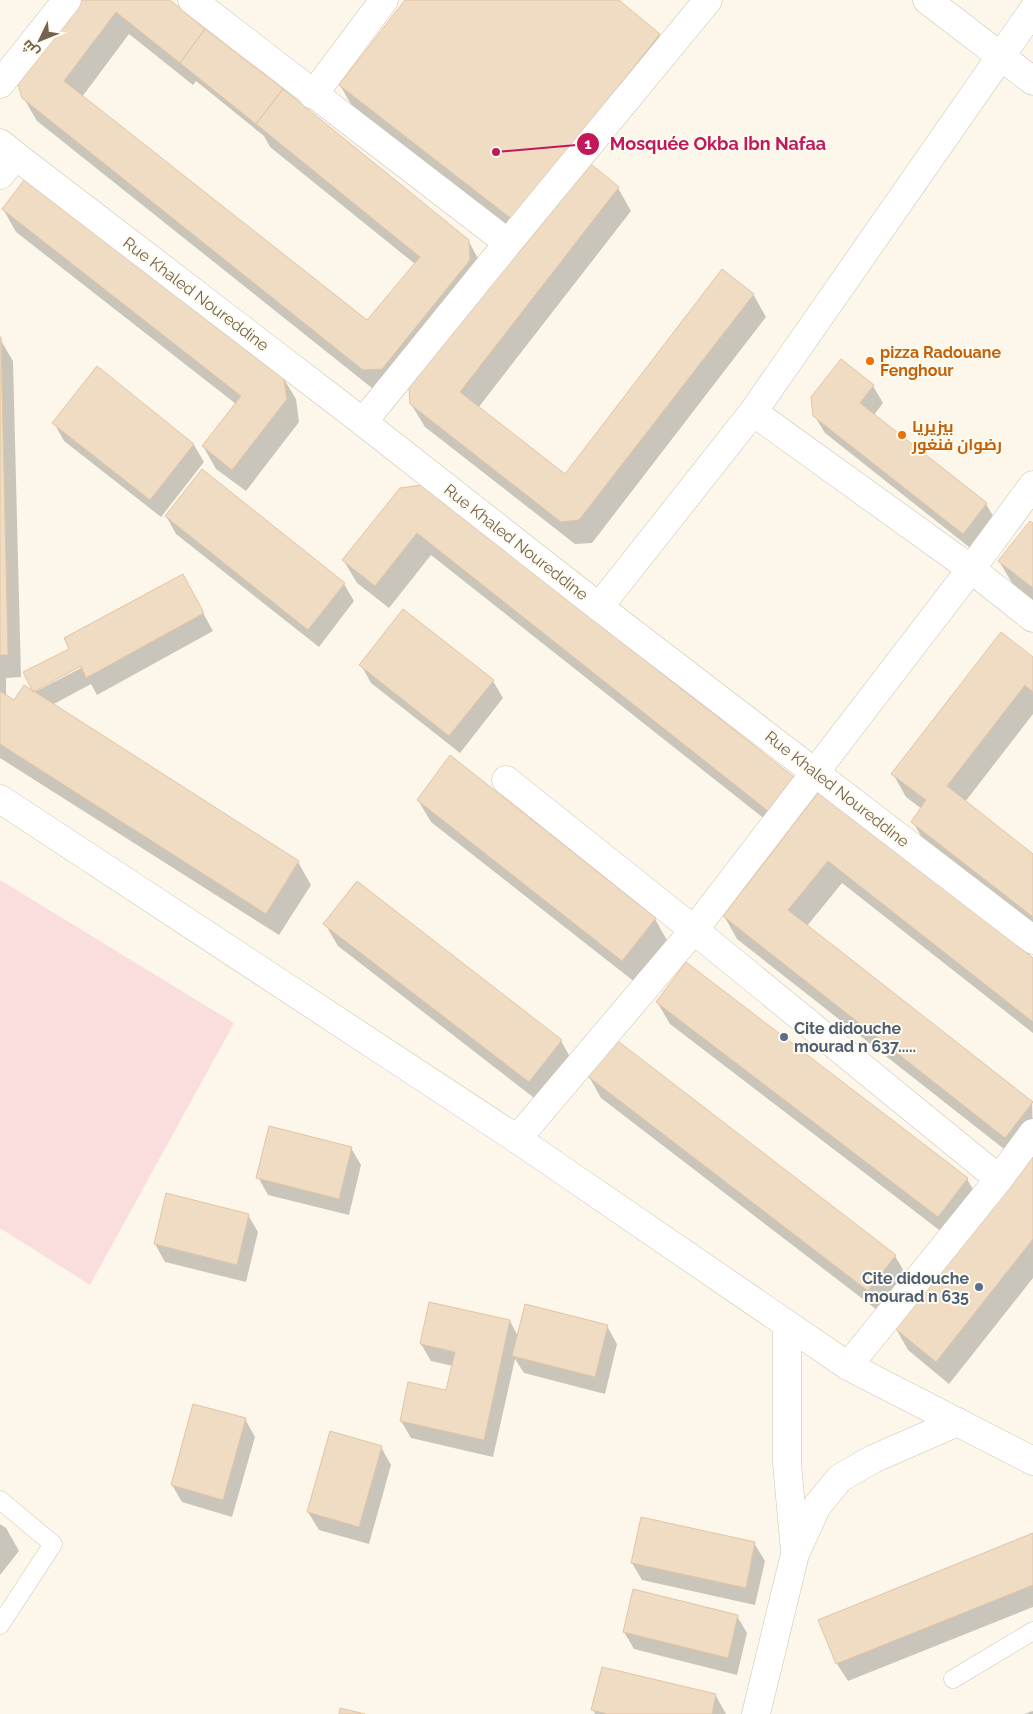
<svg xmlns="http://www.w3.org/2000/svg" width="1033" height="1714" font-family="Raleway,Cairo,sans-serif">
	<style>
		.medical { fill: #f9dedd }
		.shadow { fill: #0003; fill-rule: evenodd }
		.building { fill: #f0dbc3; stroke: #e2c5a4 }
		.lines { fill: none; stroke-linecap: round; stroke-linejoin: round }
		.lane-casing { stroke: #cec1b0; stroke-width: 19 }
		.street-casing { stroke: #cec1b0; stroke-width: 29 }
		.secondary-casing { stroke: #d0c2ad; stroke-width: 29 }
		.lane { stroke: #fff; stroke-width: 18 }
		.street { stroke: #fff; stroke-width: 28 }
		.secondary { stroke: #fff; stroke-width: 28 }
		.food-dot { fill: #e8710a; stroke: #fefbf0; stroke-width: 2 }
		.service-dot { fill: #5c6f8a; stroke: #fefbf0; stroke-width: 2 }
		.labels { text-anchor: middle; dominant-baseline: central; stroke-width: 4; stroke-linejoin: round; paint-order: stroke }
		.street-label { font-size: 16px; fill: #76624e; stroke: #fefbf0 }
		.food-label { font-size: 16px; font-weight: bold; fill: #c56008; stroke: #fefbf0; text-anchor: start }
		.service-label { font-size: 16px; font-weight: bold; fill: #4e5e75; stroke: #fefbf0; text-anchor: start }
		.leader { fill: none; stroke: #c2185b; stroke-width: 2 }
		.callout-dot { fill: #c2185b; stroke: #fefbf0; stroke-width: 2 }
		.mark-label { font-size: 15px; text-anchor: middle; font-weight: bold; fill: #fff }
		.callout-label { font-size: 18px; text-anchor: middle; font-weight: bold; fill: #c2185b; stroke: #fefbf0; stroke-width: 4; stroke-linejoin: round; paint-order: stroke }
	</style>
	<rect width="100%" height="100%" fill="#fcf7ea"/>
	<path class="medical" d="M0 880 234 1023 90 1285 0 1228Z"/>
	<path class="shadow" d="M81 0H168L468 240 481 264 377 392 37 121 23 97ZM129 34 193 85 196 81 264 136 270 147 415 264 368 321 82 97Z
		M407 0H617L659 35 673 58 588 164 618 188 631 211 478 408 566 476 753 294 766 317 592 543 575 544 425 427 411 404 525 241 353 108 340 85Z
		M3 209 282 376 296 399 299 422 246 491 216 469 203 446 236 404 16 232Z
		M0 339 13 361 21 677 6 678V697L15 702 81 668 80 666 192 593 213 631 97 695 91 684 52 705 298 862 311 885 279 935 0 758Z
		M873 386 883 403 874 415 986 504 996 521 974 551 825 433 814 415Z
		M54 423 194 445 204 462 161 517 64 441Z
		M401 489 793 778 806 800 781 832 431 555 389 608 357 583 344 561Z
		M166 516 344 584 354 601 319 647 176 534Z
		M1033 525V600L1012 583 999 561Z
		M1033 659V714L965 802 1033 856V929L926 845 913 822 922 809 906 797 893 774Z
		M361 665 493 681 503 698 460 753 371 683Z
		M450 757 655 919 668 942 636 983 431 822 418 800Z
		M819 793 1033 960V1033L842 883 807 926 1032 1103 1033 1141 1018 1160 737 939 724 916Z
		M325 924 561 1041 574 1064 542 1104 338 946Z
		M657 1002 967 1179 980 1201 951 1239 670 1024Z
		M588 1075 895 1256 908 1278 881 1313 601 1098Z
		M351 1148 361 1165 349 1215 268 1195 258 1177Z
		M1033 1152V1278L949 1384 908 1350 895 1327Z
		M248 1215 258 1232 246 1282 165 1262 155 1244Z
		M510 1321 518 1336 607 1326 617 1344 605 1394 524 1373 515 1359 493 1457 411 1438 401 1421 447 1392 453 1366 431 1361 421 1344Z
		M245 1419 255 1437 232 1517 182 1502 172 1485Z
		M381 1447 391 1465 369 1544 319 1530 308 1512Z
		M0 1524 6 1528 19 1551 0 1575Z
		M1033 1534V1607L848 1681 837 1664 819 1621Z
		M754 1543 765 1561 755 1605 642 1580 632 1563Z
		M737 1616 747 1633 737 1675 634 1649 624 1632Z
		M716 1696 726 1714H595L593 1710Z
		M1033 1711V1714H1024Z"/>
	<path class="building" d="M79 0H170L205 29 180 63 116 12 64 81 367 320 420 257 256 124 283 89 469 240 470 260 382 369 363 370 22 98 16 78Z
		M405 0H619L660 34 513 220 339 85Z
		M205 29 283 89 256 124 180 63Z
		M586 160 619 187 460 392 565 474 722 269 754 294 579 520 561 522 410 404 409 387Z
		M28 175 283 375 287 399 232 470 202 446 241 396 2 209Z
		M0 337H1L8 655H0Z
		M841 359 874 385 860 403 987 503 963 534 813 416 811 397Z
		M97 366 194 444 150 500 52 423Z
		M202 469 345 583 308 630 165 516Z
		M422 485 794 777 768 811 417 533 375 586 342 560 400 488Z
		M1030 521 1033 523V588L998 561Z
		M183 574 204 613 86 678 81 666 33 692 23 672 69 649 64 638Z
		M403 609 494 680 449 736 359 665Z
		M1001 632 1033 657V692L1025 685 947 786 1033 854V917L911 822 926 800 891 774Z
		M24 685 299 861 266 914 0 744V691L14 700Z
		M450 755 656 918 622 961 417 800Z
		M819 792 1033 958V1022L828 861 788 910 1033 1102 1005 1138 723 916Z
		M357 881 562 1040 529 1082 323 924Z
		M686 962 968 1178 938 1217 656 1002Z
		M614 1038 896 1255 868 1291 586 1075Z
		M269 1126 352 1147 339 1199 256 1178Z
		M1033 1150V1239L936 1362 893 1327Z
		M166 1193 249 1214 237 1265 154 1244Z
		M429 1302 510 1320 484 1440 400 1421 408 1382 446 1390 455 1352 420 1344Z
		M525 1304 608 1325 595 1377 512 1356Z
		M193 1404 246 1418 223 1500 171 1485Z
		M330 1431 382 1446 359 1527 307 1512Z
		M641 1517 755 1542 746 1588 631 1563Z
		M1033 1533V1585L836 1664 818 1620Z
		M633 1589 738 1615 728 1658 623 1632Z
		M602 1667 716 1694 712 1714H608L591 1710Z
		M340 1708 365 1714H339Z"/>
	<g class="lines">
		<g class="lane-casing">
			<path id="lane" d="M0 1500 53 1544 0 1625
				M953 1679 1033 1631"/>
		</g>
		<g class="street-casing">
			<path id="street" d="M192 0 508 243
				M927 0 1033 81
				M0 84 67 0
				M313 95 384 0
				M0 143 16 156 363 422 599 607 1033 940
				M0 175 16 156
				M753 412 971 569 1033 618
				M363 422 508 243 708 0
				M599 607 753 412 1033 10
				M506 780 694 930 999 1179
				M517 1139 694 930 971 569 1033 485
				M848 1366 999 1179 1033 1133"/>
		</g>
		<g class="secondary-casing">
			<path id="secondary" d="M0 799 517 1139 848 1366 1033 1461
				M787 1325V1463L795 1552
				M756 1714 795 1554 817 1506 840 1478 873 1459 958 1422"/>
		</g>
		<use href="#lane" class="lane"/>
		<use href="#street" class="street"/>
		<use href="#secondary" class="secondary"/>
	</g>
	<g class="food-dot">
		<circle cx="870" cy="361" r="5"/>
		<circle cx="902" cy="435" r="5"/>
	</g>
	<g class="service-dot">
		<circle cx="784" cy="1037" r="5"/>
		<circle cx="979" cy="1287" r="5"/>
	</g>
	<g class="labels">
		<g class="street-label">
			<text transform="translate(196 294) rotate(37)">Rue Khaled Noureddine</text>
			<text transform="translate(516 542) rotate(38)">Rue Khaled Noureddine</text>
			<text transform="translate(837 789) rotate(38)">Rue Khaled Noureddine</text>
		</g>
		<g class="food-label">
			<text x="880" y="352">pizza Radouane<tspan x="880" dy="18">Fenghour</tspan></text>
			<text x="912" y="426">بيزيريا<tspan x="912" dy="18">رضوان فنغور</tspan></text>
		</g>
		<g class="service-label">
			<text x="794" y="1028">Cite didouche<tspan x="794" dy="18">mourad n 637.....</tspan></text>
			<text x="969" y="1278" text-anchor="end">Cite didouche<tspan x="969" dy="18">mourad n 635</tspan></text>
		</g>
	</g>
	<path class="leader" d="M496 152L588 144"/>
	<g class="callout-dot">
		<circle cx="496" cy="152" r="5"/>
		<circle cx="588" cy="144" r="12"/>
	</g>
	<g class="mark-label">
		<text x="588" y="149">1</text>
	</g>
	<g class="callout-label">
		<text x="718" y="150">Mosquée Okba Ibn Nafaa</text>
	</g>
	<g transform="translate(40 40) rotate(227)" stroke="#fefbf0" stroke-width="4" paint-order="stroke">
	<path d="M0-4L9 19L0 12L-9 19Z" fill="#76624e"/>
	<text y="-8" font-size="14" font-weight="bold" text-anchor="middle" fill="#76624e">ش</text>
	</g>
</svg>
